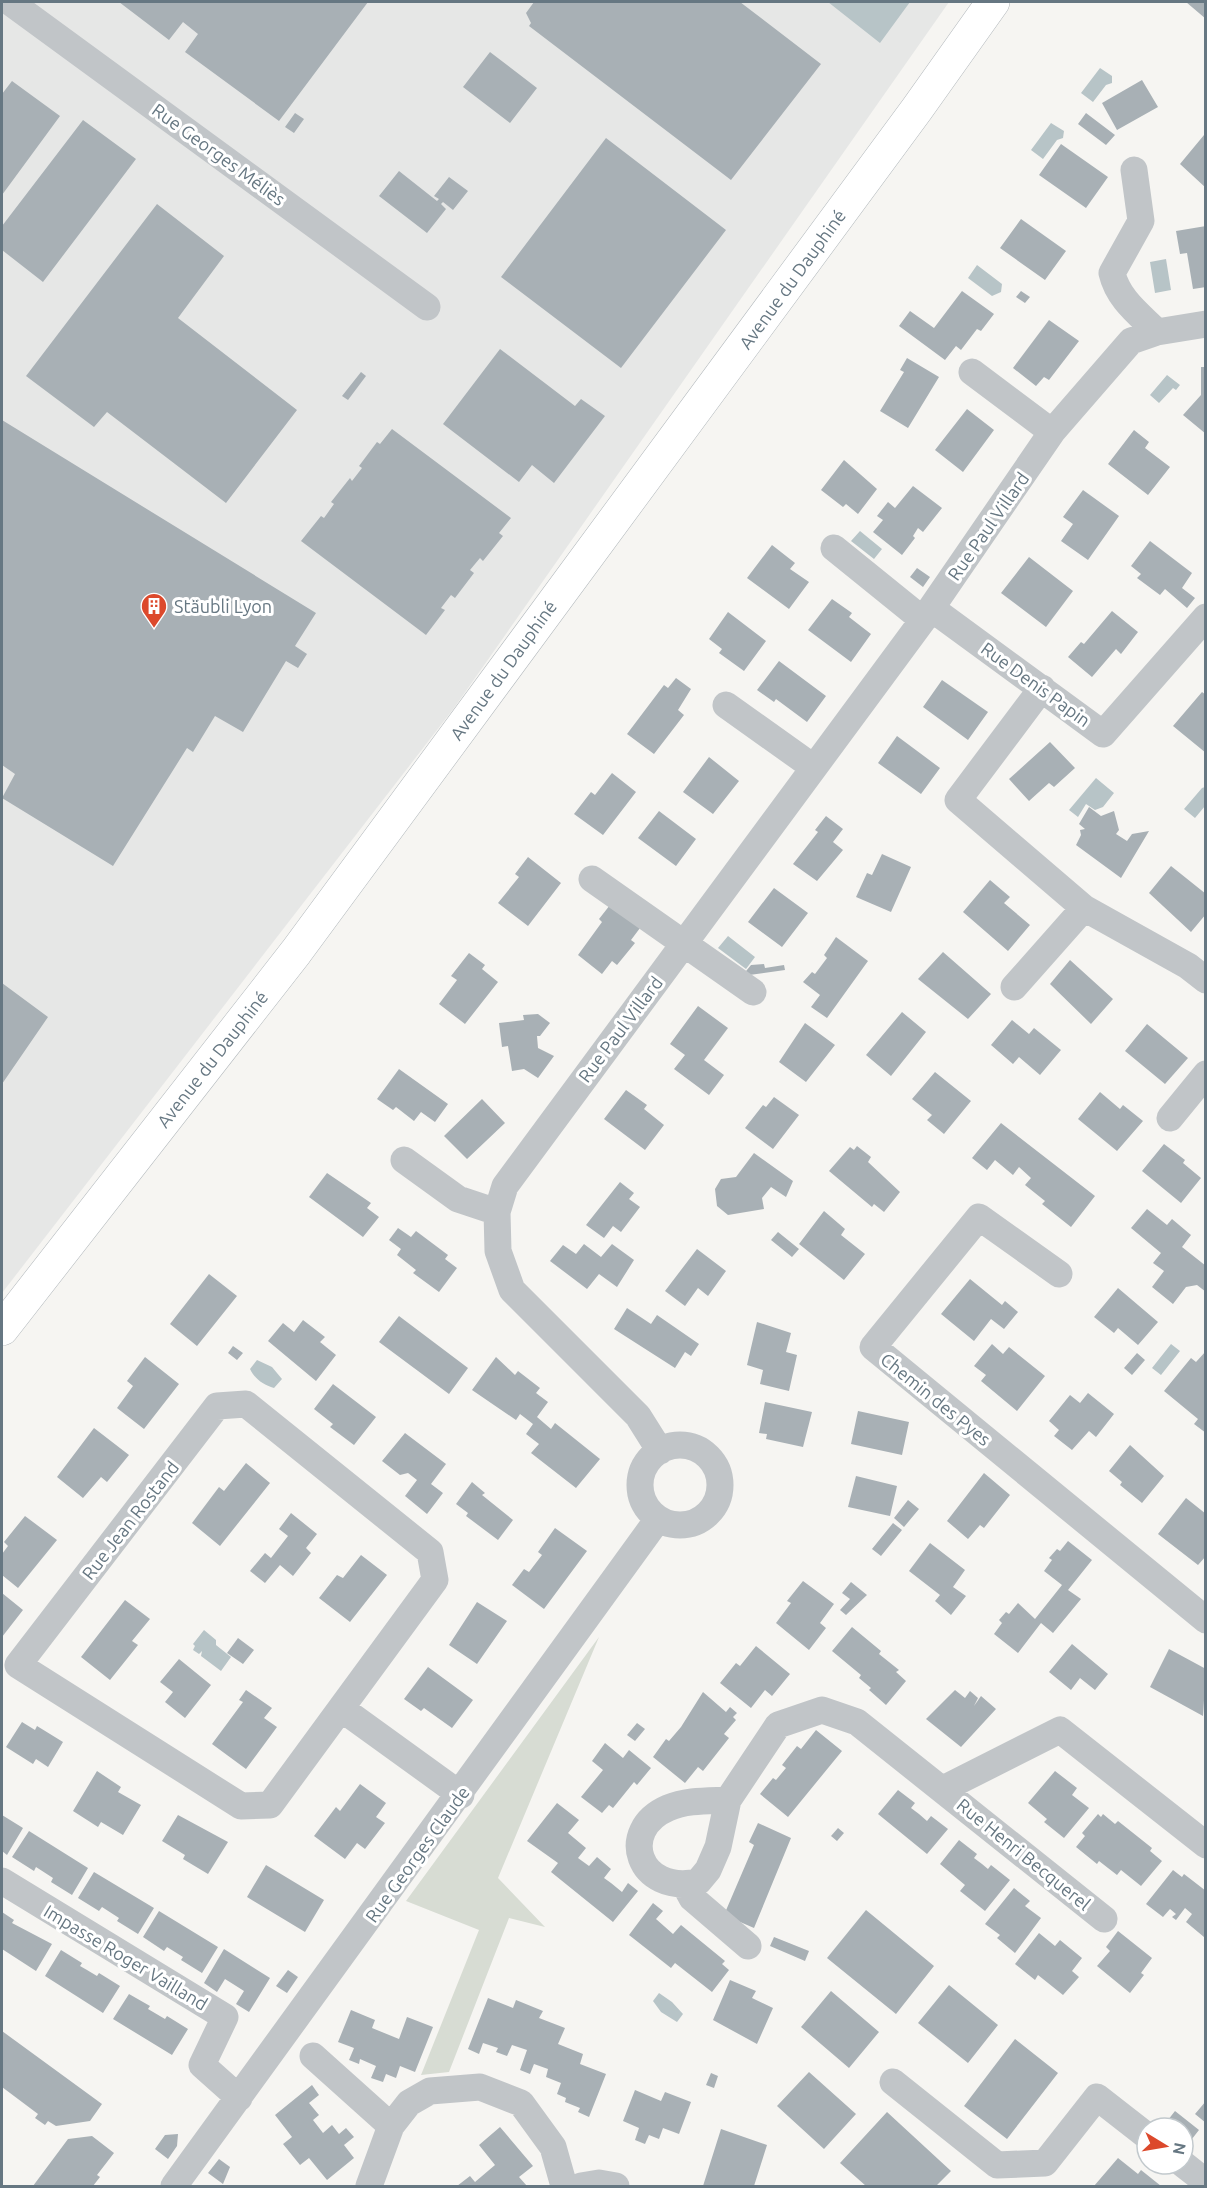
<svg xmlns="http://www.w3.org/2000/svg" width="1207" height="2188" font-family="Ubuntu,sans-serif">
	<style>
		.built { fill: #e6e7e6 }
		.green { fill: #d7dcd3 }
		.water { fill: #b7c4c7 }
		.building { fill: #a8b0b5 }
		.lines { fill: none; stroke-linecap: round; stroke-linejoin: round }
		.secondary-casing { stroke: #b1b7bb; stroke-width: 34 }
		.street { stroke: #c1c5c8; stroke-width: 27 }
		.secondary { stroke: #fff; stroke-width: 33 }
		.labels { text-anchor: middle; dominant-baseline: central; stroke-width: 6; stroke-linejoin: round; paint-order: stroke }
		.street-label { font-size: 18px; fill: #667782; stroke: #fff }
		.poi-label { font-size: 18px; fill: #667782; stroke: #fff; text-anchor: start }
	</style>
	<rect width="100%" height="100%" fill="#f6f5f2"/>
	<path class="built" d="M2 2H949L454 708 2 1293Z"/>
	<path class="green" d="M599 1637 498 1878 545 1927 509 1918 449 2072 421 2075 479 1930 406 1901Z"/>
	<path class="water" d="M828 2H910L880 43Z
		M1100 68 1112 76V83L1106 85 1093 102 1081 93Z
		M1051 123 1064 131 1063 138 1057 140 1043 159 1031 150Z
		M1166 259 1171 290 1155 293 1150 262Z
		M977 265 1002 284 1001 292 992 296 968 278Z
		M1167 375 1180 385 1176 390 1173 388 1159 403 1150 395Z
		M860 531 882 549 874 559 851 541Z
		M1096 778 1114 793 1103 807 1095 810 1086 804 1078 817 1069 810Z
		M1205 787V806L1195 818 1184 809 1202 788Z
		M728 936 755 957 746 969 718 948Z
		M1171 1344 1180 1351 1161 1375 1152 1368Z
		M257 1360 272 1367 282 1379 274 1388C263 1385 255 1379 250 1369Z
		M204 1630 216 1640V1645L231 1657 221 1671 201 1656 202 1651 199 1654 193 1650 195 1646 193 1644Z
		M659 1993 672 2002 683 2014 677 2022 661 2012 653 2001Z"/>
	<path class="building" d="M119 2H368L279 121 185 52 198 34 183 22 169 40Z
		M534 2H740L821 64 731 180 529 26 531 23 526 13Z
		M1186 2H1206V19Z
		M490 52 537 88 510 123 463 87Z
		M1142 80 1158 107 1117 130 1102 103Z
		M12 81 60 116 2 195V94Z
		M295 113 304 119 294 133 285 127Z
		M1086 113 1115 135 1106 145 1078 124Z
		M83 120 136 159 43 282 2 250V226Z
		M1204 135 1206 137V188L1180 164Z
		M606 138 726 230 621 368 501 277Z
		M1061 144 1108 177 1086 208 1039 175Z
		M399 171 437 201 439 199 434 196 449 177 468 191 453 210 443 202 441 204 446 209 427 233 379 196Z
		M157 204 224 256 178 318 297 410 226 503 107 412 94 427 26 376Z
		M1021 219 1066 251 1045 280 1000 248Z
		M1206 226V287L1193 289 1187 253 1180 254 1176 231Z
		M962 291 994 314 981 331 977 329 961 350 956 346 945 360 899 326 910 311 934 328Z
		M1021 291 1030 297 1025 303 1016 297Z
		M1049 320 1079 341 1049 380 1044 377 1036 386 1013 368Z
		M500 349 575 406 581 399 605 416 554 483 532 465 519 482 443 424Z
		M907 358 939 377 908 428 880 411 904 372 900 370Z
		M1201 367H1206V434L1183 415 1201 395Z
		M361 372 366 376 348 400 342 396Z
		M967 409 994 430 963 472 935 450Z
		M2 420 316 613 295 646 307 654 298 668 286 661 243 732 215 716 193 752 187 748 113 866 2 798 15 774 2 765Z
		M392 429 511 518 499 533 503 536 483 561 480 558 470 570 474 573 455 598 451 595 441 608 445 610 426 635 301 541 321 516 324 518 334 504 331 502 350 478 352 481 362 468 359 466 377 442 380 444Z
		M1134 430 1149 442 1145 448 1170 467 1148 495 1108 464Z
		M844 460 877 489 858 514 846 504 843 507 821 490Z
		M913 486 942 508 923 532 918 528 913 536 915 538 902 555 873 532 883 520 877 516 888 502 895 508Z
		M1083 490 1119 516 1088 560 1061 541 1073 524 1063 517Z
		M1150 541 1192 573 1182 588 1195 598 1187 608 1165 589 1160 595 1137 578 1141 574 1131 566Z
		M772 545 795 563 790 569 809 582 789 609 747 578Z
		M1029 557 1073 591 1046 627 1001 593Z
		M917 568 930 577 923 587 910 577Z
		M832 599 852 613 849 617 871 634 851 662 808 630Z
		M1112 611 1138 632 1121 654 1116 649 1092 677 1068 657 1081 642 1084 644Z
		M728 612 766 641 744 671 719 653 722 649 709 639Z
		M779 661 826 696 807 722 776 699 774 702 757 690Z
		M676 678 691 689 678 710 684 715 654 754 627 734 664 685 668 688Z
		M942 680 988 712 968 740 923 707Z
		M1202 692 1206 695V753L1173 726Z
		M897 736 940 768 921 794 878 763Z
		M1050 742 1075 768 1054 787 1049 783 1029 801 1009 779Z
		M709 757 739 781 713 814 683 792Z
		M612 773 636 792 603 835 574 814 591 792 595 795Z
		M1089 807 1101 816 1114 811 1119 830 1116 834 1127 841 1132 834 1149 831 1121 878 1076 845 1081 835 1080 830 1085 829 1079 824Z
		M659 811 696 839 676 866 638 838Z
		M826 816 843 829 833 842 843 850 817 881 793 864 818 832 815 830Z
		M882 854 911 867 891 912 856 897 867 873 872 875Z
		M528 857 561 883 528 926 498 903 519 877 515 874Z
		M1171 866 1206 894V914L1191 932 1149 893Z
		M990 880 1010 897 1004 903 1030 925 1008 951 963 912Z
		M774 888 808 913 782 947 748 922Z
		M610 905 640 928 631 940 635 943 617 965 612 961 602 974 578 955 602 922 599 919Z
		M836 937 868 961 827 1018 811 1007 820 995 803 982 812 972 815 974 827 958 824 955Z
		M943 952 991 994 968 1019 918 979Z
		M469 953 485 965 482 969 498 982 465 1024 439 1004 457 980 451 976Z
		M1070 960 1113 999 1091 1024 1050 984Z
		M764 964 765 968 784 965 785 970 742 976 751 965Z
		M2 983 48 1017 2 1084Z
		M698 1006 728 1028 704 1060 724 1075 709 1095 674 1069 685 1055 670 1044Z
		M902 1012 926 1032 891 1076 866 1055Z
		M538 1014 550 1023 540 1036H537L538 1048 554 1056 538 1078 524 1069 512 1071 508 1046 502 1047 499 1023 524 1020 523 1015Z
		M1012 1020 1029 1034 1034 1028 1061 1050 1040 1075 1019 1057 1013 1064 991 1045Z
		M805 1023 835 1045 806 1082 779 1062Z
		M1147 1024 1188 1058 1165 1084 1125 1051Z
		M399 1069 448 1104 435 1122 421 1112 414 1121 396 1107 393 1110 377 1099Z
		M935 1072 971 1101 944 1134 927 1120 932 1115 912 1099Z
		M626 1090 647 1105 644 1109 664 1125 645 1150 604 1119Z
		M1100 1092 1120 1109 1123 1105 1143 1121 1117 1151 1078 1119Z
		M774 1097 799 1115 773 1149 745 1128 763 1105 766 1107Z
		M482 1099 505 1123 467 1159 444 1136Z
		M1001 1123 1095 1196 1071 1227 1042 1204 1045 1201 1025 1185 1031 1178 1019 1167 1013 1175 995 1160 987 1170 972 1158Z
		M1164 1144 1185 1160 1183 1163 1201 1178 1181 1203 1142 1171Z
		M857 1146 871 1157 868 1162 900 1192 884 1212 874 1204 872 1207 829 1171 850 1147 854 1150Z
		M754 1153 793 1181 786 1197 771 1187 762 1198 764 1209 728 1215 717 1206 715 1189 721 1179 736 1177Z
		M327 1173 371 1203 367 1208 379 1217 363 1237 309 1197Z
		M620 1182 634 1193 629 1199 640 1207 621 1232 613 1226 604 1238 586 1225Z
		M1147 1209 1167 1225 1172 1219 1191 1235 1182 1247 1206 1266V1292L1197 1285 1186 1287 1173 1304 1152 1287 1164 1271 1153 1263 1161 1253 1131 1228Z
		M824 1211 845 1229 841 1235 865 1254 844 1280 799 1244Z
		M398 1228 411 1237 416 1231 448 1255 445 1259 457 1268 439 1292 413 1273 416 1270 397 1255 401 1249 389 1240Z
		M778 1232 799 1249 792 1257 771 1240Z
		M584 1244 601 1257 612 1244 634 1260 617 1287 599 1274 587 1289 550 1261 563 1245 576 1254Z
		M697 1249 726 1271 708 1296 698 1288 685 1306 665 1291Z
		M209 1274 237 1296 197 1346 170 1324Z
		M970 1279 1002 1305 1005 1301 1018 1312 1004 1329 991 1319 974 1341 941 1314Z
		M1118 1288 1158 1322 1138 1345 1118 1328 1114 1333 1094 1317Z
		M627 1308 651 1324 657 1315 699 1344 691 1356 685 1352 675 1368 614 1329Z
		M399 1316 468 1368 449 1394 379 1342Z
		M303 1320 325 1337 320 1342 336 1355 316 1381 268 1341 283 1323 294 1332Z
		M757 1322 791 1333 786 1352 797 1355 789 1391 760 1384 763 1370 747 1365Z
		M992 1344 1003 1354 1009 1347 1045 1376 1017 1411 981 1381 986 1375 974 1366Z
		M233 1346 243 1353 237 1360 228 1353Z
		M1206 1351V1433L1194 1424 1198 1419 1164 1391 1191 1358 1196 1362Z
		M1137 1353 1145 1360 1132 1375 1124 1368Z
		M145 1357 179 1384 144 1429 117 1408 133 1386 127 1381Z
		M496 1357 515 1375 518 1371 540 1388 536 1393 548 1402 537 1417 551 1429 555 1423 600 1459 576 1488 531 1453 539 1444 526 1434 533 1424 520 1414 516 1420 472 1390Z
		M333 1384 376 1417 354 1445 330 1427 333 1424 314 1409Z
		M1088 1393 1114 1414 1096 1437 1089 1431 1072 1450 1054 1436 1059 1430 1049 1421 1070 1395 1080 1403Z
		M765 1402 812 1412 803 1447 766 1439 767 1434 759 1433Z
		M858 1411 909 1422 902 1455 851 1444Z
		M94 1428 129 1455 107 1482 101 1477 83 1498 57 1477Z
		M405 1433 446 1464 431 1484 443 1493 427 1514 405 1496 417 1480 408 1473 400 1475 382 1461Z
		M1130 1445 1164 1476 1142 1503 1120 1485 1122 1482 1109 1471Z
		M246 1463 270 1483 220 1546 192 1523 219 1487 224 1491Z
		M984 1473 1010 1495 984 1528 980 1525 968 1539 947 1521Z
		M856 1476 897 1486 890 1516 848 1507Z
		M472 1482 485 1493 482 1495 513 1520 498 1540 466 1516 468 1513 456 1504Z
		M1186 1498 1206 1514V1556L1198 1565 1158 1534Z
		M908 1500 919 1509 904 1527 894 1518Z
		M291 1513 317 1534 306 1548 311 1553 293 1576 280 1565 265 1583 250 1571 265 1553 271 1558 288 1536 279 1529Z
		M25 1516 57 1540 18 1588 2 1575V1554L8 1546 4 1542Z
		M893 1523 902 1530 881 1556 872 1549Z
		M555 1528 587 1551 544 1609 512 1585 524 1569 529 1572 542 1555 538 1552Z
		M1068 1541 1092 1560 1068 1590 1081 1599 1053 1633 1041 1623 1018 1653 994 1634 1002 1623 999 1620 1006 1612 1009 1614 1018 1603 1035 1619 1062 1585 1044 1571 1052 1560 1049 1558 1057 1549 1060 1551Z
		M930 1543 965 1570 953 1587 966 1596 951 1615 935 1601 940 1595 909 1571Z
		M361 1555 387 1575 350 1622 319 1598 337 1575 343 1578Z
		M803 1581 834 1604 820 1623 826 1628 809 1650 776 1623 791 1603 787 1601Z
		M851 1582 867 1595 846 1615 840 1610 850 1599 842 1593Z
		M2 1593 23 1610 2 1637Z
		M125 1600 150 1619 132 1641 138 1645 110 1680 81 1657Z
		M477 1602 507 1621 477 1664 449 1645Z
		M852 1627 881 1651 879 1654 899 1670 896 1672 906 1681 886 1705 869 1690 871 1688 859 1678 861 1675 832 1651Z
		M238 1638 254 1650 243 1664 227 1653Z
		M1072 1644 1108 1674 1095 1690 1080 1678 1071 1690 1049 1672Z
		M756 1646 790 1674 772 1696 765 1690 751 1708 720 1683 736 1663 740 1666Z
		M1169 1649 1206 1669 1203 1716 1150 1687Z
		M179 1659 211 1685 185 1718 165 1702 173 1692 160 1682Z
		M428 1667 473 1700 452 1728 424 1708 421 1711 404 1699Z
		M246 1690 272 1708 264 1718 277 1727 246 1769 212 1744 243 1702 239 1700Z
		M955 1690 965 1698 970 1691 978 1698 974 1706 981 1696 996 1709 961 1747 926 1719Z
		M703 1692 726 1712 730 1707 737 1713 733 1717 736 1720 724 1734 729 1738 703 1771 698 1767 685 1783 653 1757 666 1739 669 1741 681 1727Z
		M22 1722 35 1730 37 1726 63 1742 48 1767 36 1759 33 1764 6 1747Z
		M637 1723 645 1729 635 1741 627 1735Z
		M816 1730 842 1751 788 1817 760 1794 773 1778 776 1780 786 1768 782 1765 797 1746 801 1749Z
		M605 1743 623 1758 629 1750 651 1768 637 1785 634 1782 613 1808 609 1805 602 1813 581 1797 603 1770 592 1761Z
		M97 1771 121 1787 118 1792 141 1805 123 1835 101 1822 98 1827 73 1811Z
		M1055 1771 1077 1788 1072 1795 1089 1808 1064 1838 1044 1822 1047 1819 1028 1803Z
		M360 1784 386 1803 376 1817 385 1823 365 1849 357 1843 345 1859 314 1836 336 1807 340 1811Z
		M898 1790 915 1803 911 1808 919 1814 927 1821 931 1816 948 1829 927 1854 878 1814Z
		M557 1803 579 1820 568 1833 586 1848 578 1858 589 1866 597 1857 611 1869 604 1878 611 1883 622 1892 628 1883 638 1891 613 1922 551 1872 558 1863 527 1841Z
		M1098 1814 1101 1817 1103 1814 1115 1824 1118 1821 1152 1848 1150 1851 1162 1861 1141 1886 1121 1870 1117 1875 1099 1861 1097 1864 1076 1847 1085 1836 1082 1833Z
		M2 1815 23 1828 7 1855 2 1851Z
		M178 1815 228 1842 208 1874 183 1859 185 1855 162 1841Z
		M758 1823 791 1838 754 1928 724 1915 754 1845 749 1842Z
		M838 1828 844 1833 837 1841 831 1836Z
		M29 1831 88 1868 72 1895 51 1882 53 1878 36 1867 34 1871 12 1857Z
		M959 1840 977 1854 974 1858 982 1864 988 1869 991 1865 1010 1880 985 1911 960 1891 965 1885 940 1864Z
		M266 1865 324 1900 305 1932 247 1897Z
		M1173 1870 1182 1877 1184 1874 1206 1891 1204 1937 1186 1922 1192 1914 1185 1908 1176 1920 1172 1917 1176 1914 1170 1909 1163 1917 1146 1904Z
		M94 1872 154 1908 138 1934 117 1921 119 1918 102 1907 99 1911 78 1898Z
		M1014 1888 1030 1901 1025 1906 1041 1918 1015 1953 997 1938 1000 1935 985 1924Z
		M653 1903 663 1911 656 1919 673 1934 681 1925 725 1961 722 1964 729 1970 712 1992 675 1963 671 1968 629 1935Z
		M866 1910 934 1966 896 2014 827 1958Z
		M159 1911 218 1947 202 1973 181 1960 183 1957 167 1947 164 1951 143 1937Z
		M2 1912 14 1920 12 1923 52 1944 36 1971 2 1949Z
		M1118 1931 1152 1958 1141 1973 1144 1975 1130 1993 1097 1966 1110 1951 1106 1947Z
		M1039 1933 1055 1946 1060 1940 1082 1958 1072 1971 1079 1977 1063 1995 1038 1975 1035 1980 1015 1964Z
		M774 1937 809 1951 805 1961 770 1946Z
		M224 1949 270 1978 249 2012 236 2004 244 1991 233 1984 225 1979 217 1992 204 1983Z
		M61 1950 82 1963 80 1966 87 1970 97 1976 99 1973 120 1986 103 2013 45 1976Z
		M288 1970 298 1977 287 1993 276 1986Z
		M730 1980 756 1991 752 1998 773 2008 757 2044 713 2020Z
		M949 1985 998 2025 968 2063 918 2023Z
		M831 1991 879 2032 849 2068 801 2027Z
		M129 1994 150 2006 148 2009 165 2019 167 2016 188 2029 172 2055 113 2019Z
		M488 1998 513 2008 516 2000 543 2011 539 2018 565 2028 558 2044 583 2054 580 2064 606 2074 589 2117 578 2112 580 2108 565 2102 566 2098 557 2094 561 2083 546 2077 548 2069 534 2064 530 2074 520 2070 527 2050 512 2045 507 2056 496 2052 498 2048 483 2043 479 2054 468 2049Z
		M351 2010 375 2020 372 2028 399 2039 407 2017 433 2027 415 2072 400 2066 396 2078 386 2074 383 2082 371 2078 376 2066 360 2059 359 2064 349 2060 354 2048 338 2042Z
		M2 2031 102 2104 90 2121 56 2126 48 2121 45 2125 35 2118 38 2114 2 2087Z
		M1015 2039 1058 2073 1007 2139 964 2106Z
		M809 2072 856 2114 824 2149 777 2106Z
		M711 2073 718 2076 714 2088 706 2085Z
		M312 2085 319 2095 309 2103 319 2115 313 2120 323 2133 332 2125 339 2134 346 2128 354 2137 344 2145 354 2158 327 2180 309 2158 300 2165 283 2144 292 2137 275 2115Z
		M635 2090 661 2101 665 2092 691 2102 679 2134 663 2128 659 2139 649 2135 645 2144 635 2140 639 2128 623 2121Z
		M1206 2101V2123L1195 2114Z
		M1175 2111 1199 2130 1188 2144 1183 2140V2128H1168L1164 2125Z
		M887 2112 951 2171 936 2186H866L840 2163Z
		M500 2127 533 2166 519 2177 527 2186H457L470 2176 475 2182 495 2165 479 2145Z
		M721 2129 767 2145 754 2186H703Z
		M178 2134 177 2146 168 2159 155 2149 165 2135Z
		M92 2136 114 2153 97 2175 100 2177 93 2186H33L68 2139Z
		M1118 2158 1138 2174 1141 2170 1161 2186H1094Z
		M219 2159 230 2167 223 2184 208 2173Z"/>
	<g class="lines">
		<g class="secondary-casing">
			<path id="secondary" d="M2 1329 296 952 917 109 993 2"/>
		</g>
		<path class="street" d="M10 2 427 307
			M1134 170 1141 221 1112 273C1118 299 1139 314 1157 332
			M972 372 1052 432
			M834 548 923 620
			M931 608 1103 734 1206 617
			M1042 688 958 800 1084 908 1188 966 1206 980
			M726 705 813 767
			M592 879 753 992
			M1014 987 1084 908
			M1170 1118 1206 1074
			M404 1160 458 1199 497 1212
			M1059 1274 979 1217 873 1347 1206 1620
			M246 1404 430 1552 435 1580 270 1805 241 1806 18 1665 217 1406Z
			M640 1485a40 40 0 1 1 80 0a40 40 0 1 1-80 0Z
			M660 1451 638 1416 512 1290 498 1251 497 1212 505 1186 923 620 1052 432 1131 341 1157 332 1206 324
			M342 1709 461 1795
			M943 1789 1060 1730 1206 1845
			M728 1800C708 1801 687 1800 668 1808 617 1830 638 1895 698 1882L708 1870 718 1847 728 1800 778 1725 822 1710 857 1722 1104 1919
			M2 1881 225 2017 202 2065 239 2098
			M685 1885 692 1898 748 1946
			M313 2056 391 2126
			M893 2082 997 2165 1045 2163 1097 2097 1147 2136
			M1183 2164 1206 2182
			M174 2186 658 1519
			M369 2186 391 2126 409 2103 430 2091 480 2087 521 2103 553 2147 564 2186
			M581 2186 599 2183 616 2186"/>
		<use href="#secondary" class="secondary"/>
	</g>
	<defs>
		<g id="building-pin" transform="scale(1.35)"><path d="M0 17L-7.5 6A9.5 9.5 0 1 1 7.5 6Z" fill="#dc492c" stroke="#fff"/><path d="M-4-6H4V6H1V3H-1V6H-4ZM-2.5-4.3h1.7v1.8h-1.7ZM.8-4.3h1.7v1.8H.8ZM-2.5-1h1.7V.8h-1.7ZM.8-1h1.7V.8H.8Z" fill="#fff"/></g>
	</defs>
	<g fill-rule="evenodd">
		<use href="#building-pin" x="154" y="606"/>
	</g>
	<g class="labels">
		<g class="street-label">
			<text transform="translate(219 154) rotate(36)">Rue Georges Méliès</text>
			<text transform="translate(792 279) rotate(-54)">Avenue du Dauphiné</text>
			<text transform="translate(988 526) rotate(-55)">Rue Paul Villard</text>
			<text transform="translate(503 670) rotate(-54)">Avenue du Dauphiné</text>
			<text transform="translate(1036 684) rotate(36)">Rue Denis Papin</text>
			<text transform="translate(620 1029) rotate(-53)">Rue Paul Villard</text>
			<text transform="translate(212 1059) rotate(-52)">Avenue du Dauphiné</text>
			<text transform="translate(936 1399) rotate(39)">Chemin des Pyes</text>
			<text transform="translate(130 1520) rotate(-52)">Rue Jean Rostand</text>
			<text transform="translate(417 1854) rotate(-54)">Rue Georges Claude</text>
			<text transform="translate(1024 1854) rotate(39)">Rue Henri Becquerel</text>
			<text transform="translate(126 1957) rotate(31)">Impasse Roger Vailland</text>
		</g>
		<g class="poi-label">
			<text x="174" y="606">Stäubli Lyon</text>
		</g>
	</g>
	<rect width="1207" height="2188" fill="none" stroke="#667782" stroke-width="6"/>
	<g transform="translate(1165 2146) rotate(101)"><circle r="28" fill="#ffffff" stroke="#c2c9cd" stroke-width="1.5"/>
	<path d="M0-4.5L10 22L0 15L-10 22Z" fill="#dc492c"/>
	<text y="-9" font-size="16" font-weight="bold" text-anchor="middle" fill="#667782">N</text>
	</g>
</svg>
